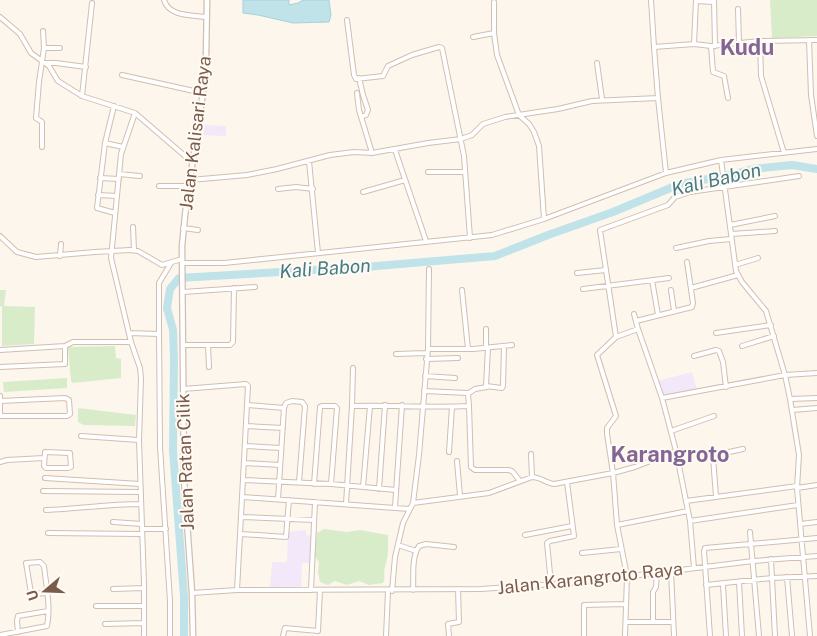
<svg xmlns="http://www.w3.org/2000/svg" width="817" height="636" font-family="'Public Sans',sans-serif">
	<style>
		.education { fill: #f3e8fa }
		.green { fill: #d8ecc9 }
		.water { fill: #bfe3e8; stroke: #a5d3da }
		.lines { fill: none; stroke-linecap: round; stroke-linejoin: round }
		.river { stroke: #bfe3e8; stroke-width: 8 }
		.minor-casing { stroke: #d1beb0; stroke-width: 6 }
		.tertiary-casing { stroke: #d1beb0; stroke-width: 7 }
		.minor { stroke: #fff; stroke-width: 4 }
		.tertiary { stroke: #fff; stroke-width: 4.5 }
		.labels { text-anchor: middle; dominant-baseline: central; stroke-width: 4; stroke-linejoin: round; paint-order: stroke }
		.street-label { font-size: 18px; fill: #7a5c4d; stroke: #fffaf3 }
		.water-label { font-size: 19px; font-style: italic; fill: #437c86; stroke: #fffaf3 }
		.district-label { font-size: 22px; font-weight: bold; fill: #846695; stroke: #fffaf3 }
	</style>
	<rect width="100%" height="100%" fill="#fdf6ec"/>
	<path class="education" d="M204 125 226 126V136L203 135Z
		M692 372 697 390 663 398 657 381Z
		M306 530V535L312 536 311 563H302L301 590 270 588 272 562H287L288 532Z"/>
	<path class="green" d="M770 0H817V36L772 38Z
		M0 290H6L4 306 35 307 34 344 2 346V307L0 306Z
		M115 346 116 358 121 359V378L73 383 71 381 68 347Z
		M67 378V388L4 392 3 382Z
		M78 408 136 415 135 426 84 425 78 422Z
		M324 529 347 532 360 530 388 535C388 548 389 554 385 567 383 573 386 577 383 583L369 585 359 581 347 585 335 581 328 585 320 582 318 572 319 562 315 556 317 533Z"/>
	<path class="water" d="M243 0H289V5L298 3 303 0H329L331 15 329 22 293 23 258 15 243 13Z"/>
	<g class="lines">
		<path class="river" d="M184 636V596L173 450 174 359 173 330 167 308 170 289 179 278 365 267 495 256 548 235 613 212 680 184 730 175 753 169 792 165 817 169"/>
		<g class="minor-casing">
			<path id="minor" d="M164 0C169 17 192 15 207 17
				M651 0 654 47
				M714 0 715 46
				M696 1 714 2
				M494 2V33L497 55 519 115 529 124 534 132 539 146 544 219
				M738 9 739 43
				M0 17 20 34 31 53 49 66 58 81 82 96 135 113 192 162
				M347 20 354 75 356 79 383 76 388 66 412 55 439 47 442 48 464 156 470 238
				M473 37 494 33
				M809 40 811 95 817 136
				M760 41 761 76 784 153
				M694 44 696 0
				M711 46 713 72 724 76 728 98
				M44 48H60
				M46 63H56L86 67
				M597 63 602 99
				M122 75 203 93
				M359 78 363 95 368 110 366 115 361 117
				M357 93 359 110 372 153
				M82 96 92 3
				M658 98 666 173
				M114 106 105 143 97 208 115 213
				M135 113 121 154 111 258 131 342 140 368 141 379 139 440 144 583V636
				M105 143 123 147
				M42 147V122L36 118 39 82 44 48 43 31
				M395 150 426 241
				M721 160 736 271 742 282 766 311 785 375 790 399 799 455 797 488 810 636
				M309 161 318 253
				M428 172H465
				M119 174 140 176
				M100 178 119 179
				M190 180 247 175 277 169 330 155 354 152 372 153 428 143 461 139 472 135 483 124 505 117 558 109 592 101 658 98 654 47 694 44 711 46 760 41 817 40
				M159 186H189
				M278 189 296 187 313 189
				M363 192 405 180
				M98 195 117 196
				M730 225 775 216
				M133 227 134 250
				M183 228 198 230
				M731 234 775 231
				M0 236 17 252 36 257 95 252 130 250 138 251 162 265 182 259
				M676 248 709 241 731 239
				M60 256 61 244
				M182 263H224L492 235 544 219 666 173 721 160 817 149
				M735 265 758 258
				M577 273 606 270
				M652 280 658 315
				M691 288 738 275
				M583 289 669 278
				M462 290 468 349
				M671 290 674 311
				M183 292 255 287
				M634 314 638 329
				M636 321 692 307 693 303 687 262
				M129 333 159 334
				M716 333 771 325
				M616 337 597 355 616 416 607 428V434L613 473 617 525 627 576 625 636
				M184 345H230L233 342 234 288
				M208 345 209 367
				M65 346 73 342H131
				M742 346 774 336
				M486 348V329
				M488 348 486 386 502 388 503 386 504 346
				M428 349H473L512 345
				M0 350 65 346
				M396 354 427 353
				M694 356 716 350 719 351 723 362 726 387
				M426 359 458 358
				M0 367 65 364V346
				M425 376 455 378
				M183 389 246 384 248 386 237 590
				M469 393 475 389 487 387
				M0 396V416
				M662 398 785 375 817 373
				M790 399 817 398
				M0 401 65 398 69 400 70 414 67 416H1
				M248 405 284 408
				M352 406C391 405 430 408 469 406L468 393 424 391
				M469 406 471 467 475 470H508L512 471 520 481
				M284 408 286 403 292 401 302 402 305 406 299 482
				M792 410 817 408
				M247 426 283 428
				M671 431 714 416
				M81 436 139 440
				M246 446 281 448
				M676 451 690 521 694 568
				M45 452 70 453 71 467 68 468H46L44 466Z
				M449 452 452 407
				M531 454 532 477
				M457 461 460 496
				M0 462 7 460 44 458
				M245 463 280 465
				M45 478 140 484
				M244 480 331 484 396 490
				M314 484 320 407 322 406H335L337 408 331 484
				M363 487 370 406
				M797 488 817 485
				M379 489 385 405
				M43 491 140 492
				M243 497 409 509
				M716 497 713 457 715 455 743 449
				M278 499 284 408
				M686 501 797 486
				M413 503 489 493 532 477C540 477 546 483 554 484L613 473 635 467 676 451 662 398 638 329 616 337 600 230 668 205 675 197 690 192 799 176
				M346 504 352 406 353 368
				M395 507 402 405
				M46 510C77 509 108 504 140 504
				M242 517 314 520
				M690 521 798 505
				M113 522 142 524
				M800 524 817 522
				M617 525 688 511
				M142 529H166
				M750 532 759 636
				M48 533 142 534
				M241 534 286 537 289 500
				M525 535 572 526
				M398 545 416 551
				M582 553 621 549
				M771 559 775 636
				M671 571 674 636
				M787 577 792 636
				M739 582 742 636
				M551 584 547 543 550 541 574 536 567 482
				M706 585 772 578 817 576
				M723 585 726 636
				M113 589 144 588
				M311 590 315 502
				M413 590C414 576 411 558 419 546L426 544 454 547
				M392 591 395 557 403 523 413 503 419 455 428 349 429 269
				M192 593 237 590 481 589 583 582 753 561 817 556
				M96 606H144
				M626 622H673
				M653 622V592L656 587 657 572
				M105 624 144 623
				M18 632 17 621 18 616 48 611
				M0 635 47 626C51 607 46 585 44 566L40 562 26 563 31 593 32 594 47 593
				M170 636V601L160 447 159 330V283L171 263
				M283 636 285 628 318 631 320 590
				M386 636 388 591
				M449 636 448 624 459 622 458 589
				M584 636V605L626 604
				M710 636 704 551 705 548 817 538"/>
		</g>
		<g class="tertiary-casing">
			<path id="tertiary" d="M193 636 192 593 184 480 182 246 186 206 203 93 206 57 207 0"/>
		</g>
		<use href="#minor" class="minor"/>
		<use href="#tertiary" class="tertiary"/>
	</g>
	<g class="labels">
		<g class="street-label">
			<text transform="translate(195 133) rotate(-83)">Jalan Kalisari Raya</text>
			<text transform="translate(185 462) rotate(-92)">Jalan Ratan Cilik</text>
			<text transform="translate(590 578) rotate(-6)">Jalan Karangroto Raya</text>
		</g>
		<g class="water-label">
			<text transform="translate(716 179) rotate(-13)">Kali Babon</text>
			<text transform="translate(325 268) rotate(-4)">Kali Babon</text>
		</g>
		<g class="district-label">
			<text x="747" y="47">Kudu</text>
			<text x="670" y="454">Karangroto</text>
		</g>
	</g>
	<g transform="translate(45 591) rotate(251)" stroke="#fffaf3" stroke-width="4" paint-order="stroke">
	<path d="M0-4L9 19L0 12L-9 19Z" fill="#7a5c4d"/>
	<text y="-8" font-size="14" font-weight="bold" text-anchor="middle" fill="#7a5c4d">U</text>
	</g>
</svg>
